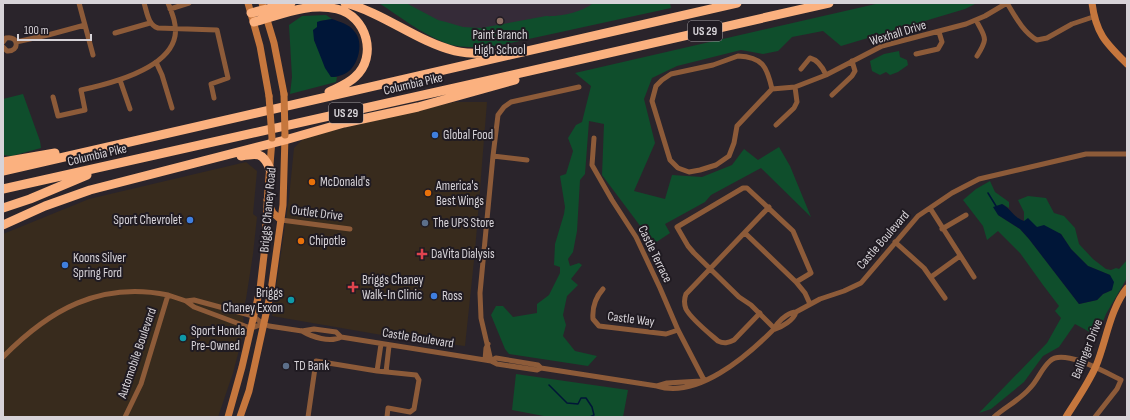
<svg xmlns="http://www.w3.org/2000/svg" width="1130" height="420" font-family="'Sofia Sans Condensed',sans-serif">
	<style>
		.commercial { fill: #382b1d }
		.built { fill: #352b38 }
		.green { fill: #0f4e2c }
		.water { fill: #001638 }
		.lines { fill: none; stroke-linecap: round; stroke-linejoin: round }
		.stream { stroke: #001638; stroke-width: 1.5 }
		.street { stroke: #8d5b39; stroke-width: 5 }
		.secondary { stroke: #c6773d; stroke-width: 7 }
		.highway { stroke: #fbb17f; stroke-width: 9 }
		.secondary-bridge { stroke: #c6773d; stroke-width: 7 }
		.education-dot { fill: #8d6e63; stroke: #201b22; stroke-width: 1.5 }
		.shop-dot { fill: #3f7fe0; stroke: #201b22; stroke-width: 1.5 }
		.food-dot { fill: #e8710a; stroke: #201b22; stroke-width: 1.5 }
		.service-dot { fill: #5c6f8a; stroke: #201b22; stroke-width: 1.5 }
		.health-dot { fill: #e0444e; stroke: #201b22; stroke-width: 1.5 }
		.culture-dot { fill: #0f9aa8; stroke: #201b22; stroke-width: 1.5 }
		.labels { text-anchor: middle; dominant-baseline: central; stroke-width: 4; stroke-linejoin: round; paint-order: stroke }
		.shield { fill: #201b22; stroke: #a09ca1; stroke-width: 1 }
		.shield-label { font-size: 12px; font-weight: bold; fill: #d7d3d8 }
		.street-label { font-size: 13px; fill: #d7d3d8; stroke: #201b22 }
		.poi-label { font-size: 13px; fill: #d7d3d8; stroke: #201b22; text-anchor: start }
	</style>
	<rect width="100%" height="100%" fill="#2a242b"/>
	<path class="commercial" d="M454 102H487L475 251 465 346 399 338 272 316 289 198 294 148 305 137Z
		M246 162 257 171 253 214 257 217 253 254 246 299 243 310 244 331 233 373 218 417H3V234L89 199Z"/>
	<path class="built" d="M394 3H662L484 39Z"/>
	<path class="green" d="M379 3H406L438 20 446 22 463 27 481 28 546 16C559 17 583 12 593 3H670L671 8 496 46C480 47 458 49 443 42 421 33 400 17 379 3Z
		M880 3H977L965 9 841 46 823 31 792 37 778 51 763 54 741 50 677 66 652 78 644 99 655 143 634 191 665 199 672 175 702 177 732 165 744 149 758 160 779 147 790 166 811 217 761 168 711 195 705 202 665 224 670 233 652 245 641 227 602 175 604 124 589 121 585 174 580 180 577 231 573 252 568 259 570 266 579 263 582 265 571 279 578 285 567 296 563 315 566 325 563 336 575 351 597 356 588 366 509 354 505 349 491 315 496 306H503L513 317 537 313V304L549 295 560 273V267L554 265 555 244 564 214 565 207 560 176 566 174 573 151 568 138 576 125 582 122 591 86 575 73Z
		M326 15 332 19 320 21 317 27 314 40 331 77H337L336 82 290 94 292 77 289 25 302 16Z
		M899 51 900 57 907 60 908 65 898 72 890 75 886 72 880 75 872 71 870 61 884 54Z
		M23 94 40 141 41 148 12 156 3 155V99Z
		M990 181 995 192 1009 202V208L1002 204 998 215 1020 229 1029 239 1079 304 1097 300 1103 294 1112 290 1110 275 1088 266 1071 249 1061 234 1037 227 1024 221V212L1018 200 1028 196 1046 198 1054 213 1064 216 1075 228 1079 244 1093 259 1106 269 1111 270 1116 268 1119 269 1127 260V278L1106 314 1097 336 1075 324 1059 347 1043 356 1024 382 991 409 979 413 1047 343 1061 318 1055 311 1059 306 1043 285 1020 253 998 231 987 240 983 226 963 200 976 189Z
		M516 374 628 390 623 417H549L512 410Z"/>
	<path class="water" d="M332 19C340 22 349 24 354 31 364 41 359 63 349 71 344 75 337 77 331 77L325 68 314 40 313 30 317 27V22L320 21Z
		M1002 204C1012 210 1012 216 1024 221L1028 218 1037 227 1044 225 1061 234 1071 249 1088 266 1110 275 1114 282 1112 290 1103 294 1097 300 1079 304 1029 239 1020 229 998 215 993 207Z"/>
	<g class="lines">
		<path class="stream" d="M988 193 996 206
			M549 385 567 403 578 404 581 398H586L592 407 594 415 590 417"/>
		<path class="street" d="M79 3 93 55
			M144 3C147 12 148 25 158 28L217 30 228 78 211 84 214 98
			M1007 3C1015 16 1023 32 1037 40L1047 38 1072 24 1093 17
			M170 9 189 3
			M976 20C985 38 989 37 977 56
			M115 33 150 23
			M3 42 6 38C19 35 20 52 7 51L3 47
			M16 42 48 35 85 25
			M916 54 938 49 942 42 939 32
			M738 56C763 57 767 67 772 89L737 126 734 143 729 156 716 165 700 170 689 172 678 168 670 160 652 101 656 86 662 80 671 74 713 65Z
			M156 62 162 75 172 108
			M801 69 810 58C818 60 823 68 826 75
			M120 80 130 109
			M772 89 795 87 826 75 882 46 966 24 985 16 1007 3
			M832 95 852 76 855 71 852 61
			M53 97 58 116 85 110 81 90C109 84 169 69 175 36 177 24 172 13 168 3
			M776 125 794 108 797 102 795 87
			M594 138 592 165 612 200 636 237 660 288 678 330 704 380
			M493 156 527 160
			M930 208 974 277
			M281 220 350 229
			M942 229 966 215
			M745 233 796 282
			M895 242 924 268 945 298
			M931 277 960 256
			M603 289C595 298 592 307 593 319L599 326 666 334 678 330
			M168 295 186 301 194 307 245 326 251 328 263 324
			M186 301 194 300 253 316 263 324 269 326 302 331 314 329 336 332 341 337 485 360 491 361 496 358 538 365 541 368
			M760 313 734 340C728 343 724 344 718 341 710 334 691 319 686 309 684 304 684 299 686 294L769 207
			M775 329 751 305 739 297 694 253 688 246 677 227 743 188H747L793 231 811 273 796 282 805 293 810 304
			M775 329C782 327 794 320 796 312
			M302 331C312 337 330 343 341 337
			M3 357C49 310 100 281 168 295L141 384 125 417
			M485 360 486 348 488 344
			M491 361 497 364 537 370 541 368 657 386C697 399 746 357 773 330 775 328 776 325 778 323 782 318 790 312 796 312L820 299 844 291 861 283 918 216 952 193 979 179 1086 154H1127
			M491 361 481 318 480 293 493 156 498 115 504 107 511 102 579 87
			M377 371 381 344
			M386 372 389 346
			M657 386 667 383 701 381
			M308 417 316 361 377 371 416 375 419 380 414 409 410 412 388 408 387 417
			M994 417C1005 407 1020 400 1030 388 1038 380 1041 369 1050 361 1063 348 1107 373 1121 380L1117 389 1095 417"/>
		<path class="secondary" d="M248 3 260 46 269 96
			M262 3 274 43 284 94
			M1092 3C1096 34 1106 43 1127 64
			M267 200 273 213 281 220
			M228 417 242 367 260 289 264 255 268 189 272 140
			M240 417 249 391 271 291 283 205 285 136
			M1066 417C1076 401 1088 384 1096 366 1106 342 1110 309 1127 288"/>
		<path class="highway" d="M345 3C384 13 416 41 455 51 471 55 489 53 504 53
			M251 13 291 3
			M254 22C280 15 309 2 337 9 367 16 378 57 355 77 348 84 337 88 329 92
			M241 156C257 153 263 152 270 169
			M3 162 55 153
			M3 171 737 3
			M3 189C278 128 554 66 829 3
			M3 208 30 199 87 175
			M3 225 45 206 90 190 285 140 344 123 418 107 515 80"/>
		<path class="secondary-bridge" d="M284 94 285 135
			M269 96 272 138"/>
	</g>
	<circle class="education-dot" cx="500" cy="21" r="4"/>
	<g class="shop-dot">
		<circle cx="435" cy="135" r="4"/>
		<circle cx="190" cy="220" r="4"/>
		<circle cx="65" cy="265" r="4"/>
		<circle cx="434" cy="296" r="4"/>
	</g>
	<g class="food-dot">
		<circle cx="312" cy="182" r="4"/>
		<circle cx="428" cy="193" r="4"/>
		<circle cx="301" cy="241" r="4"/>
	</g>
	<g class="service-dot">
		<circle cx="425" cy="223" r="4"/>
		<circle cx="286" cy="366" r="4"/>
	</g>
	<g class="health-dot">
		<path d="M420 248h4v4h4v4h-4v4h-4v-4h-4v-4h4z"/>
		<path d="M351 281h4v4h4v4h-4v4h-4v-4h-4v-4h4z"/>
	</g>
	<g class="culture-dot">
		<circle cx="291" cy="300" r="4"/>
		<circle cx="183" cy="338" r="4"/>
	</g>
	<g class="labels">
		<g class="shield">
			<rect x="688" y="21" width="34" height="20" rx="3"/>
			<rect x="329" y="103" width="34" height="20" rx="3"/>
		</g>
		<g class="shield-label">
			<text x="705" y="31">US 29</text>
			<text x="346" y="113">US 29</text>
		</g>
		<g class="street-label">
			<text transform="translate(898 33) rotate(-17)">Wexhall Drive</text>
			<text transform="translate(413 84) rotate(-13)">Columbia Pike</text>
			<text transform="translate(97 155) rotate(-13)">Columbia Pike</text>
			<text transform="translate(268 210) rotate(-85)">Briggs Chaney Road</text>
			<text transform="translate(317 213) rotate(7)">Outlet Drive</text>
			<text transform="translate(883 240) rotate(-49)">Castle Boulevard</text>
			<text transform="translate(655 254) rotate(64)">Castle Terrace</text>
			<text transform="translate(631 319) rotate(7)">Castle Way</text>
			<text transform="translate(418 338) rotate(9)">Castle Boulevard</text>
			<text transform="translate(1087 349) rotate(-68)">Ballinger Drive</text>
			<text transform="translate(137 353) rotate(-71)">Automobile Boulevard</text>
		</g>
		<g class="poi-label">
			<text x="500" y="35" text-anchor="middle">Paint Branch<tspan x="500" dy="15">High School</tspan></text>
			<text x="443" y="135">Global Food</text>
			<text x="320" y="182">McDonald's</text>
			<text x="436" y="186">America's<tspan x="436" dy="15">Best Wings</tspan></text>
			<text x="182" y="220" text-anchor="end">Sport Chevrolet</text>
			<text x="433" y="223">The UPS Store</text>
			<text x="309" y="241">Chipotle</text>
			<text x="431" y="254">DaVita Dialysis</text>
			<text x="73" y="258">Koons Silver<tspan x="73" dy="15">Spring Ford</tspan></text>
			<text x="362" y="280">Briggs Chaney<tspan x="362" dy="15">Walk-In Clinic</tspan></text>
			<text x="283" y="293" text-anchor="end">Briggs<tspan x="283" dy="15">Chaney Exxon</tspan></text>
			<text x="442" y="296">Ross</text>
			<text x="191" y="331">Sport Honda<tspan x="191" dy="15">Pre-Owned</tspan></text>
			<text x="294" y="366">TD Bank</text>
		</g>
	</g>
	<rect width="1130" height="420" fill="none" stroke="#d7d3d8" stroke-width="8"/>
	<path d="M18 34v6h73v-6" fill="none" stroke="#d7d3d8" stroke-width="2"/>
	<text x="24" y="34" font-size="12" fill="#d7d3d8" stroke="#201b22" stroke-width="3" paint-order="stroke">100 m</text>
</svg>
